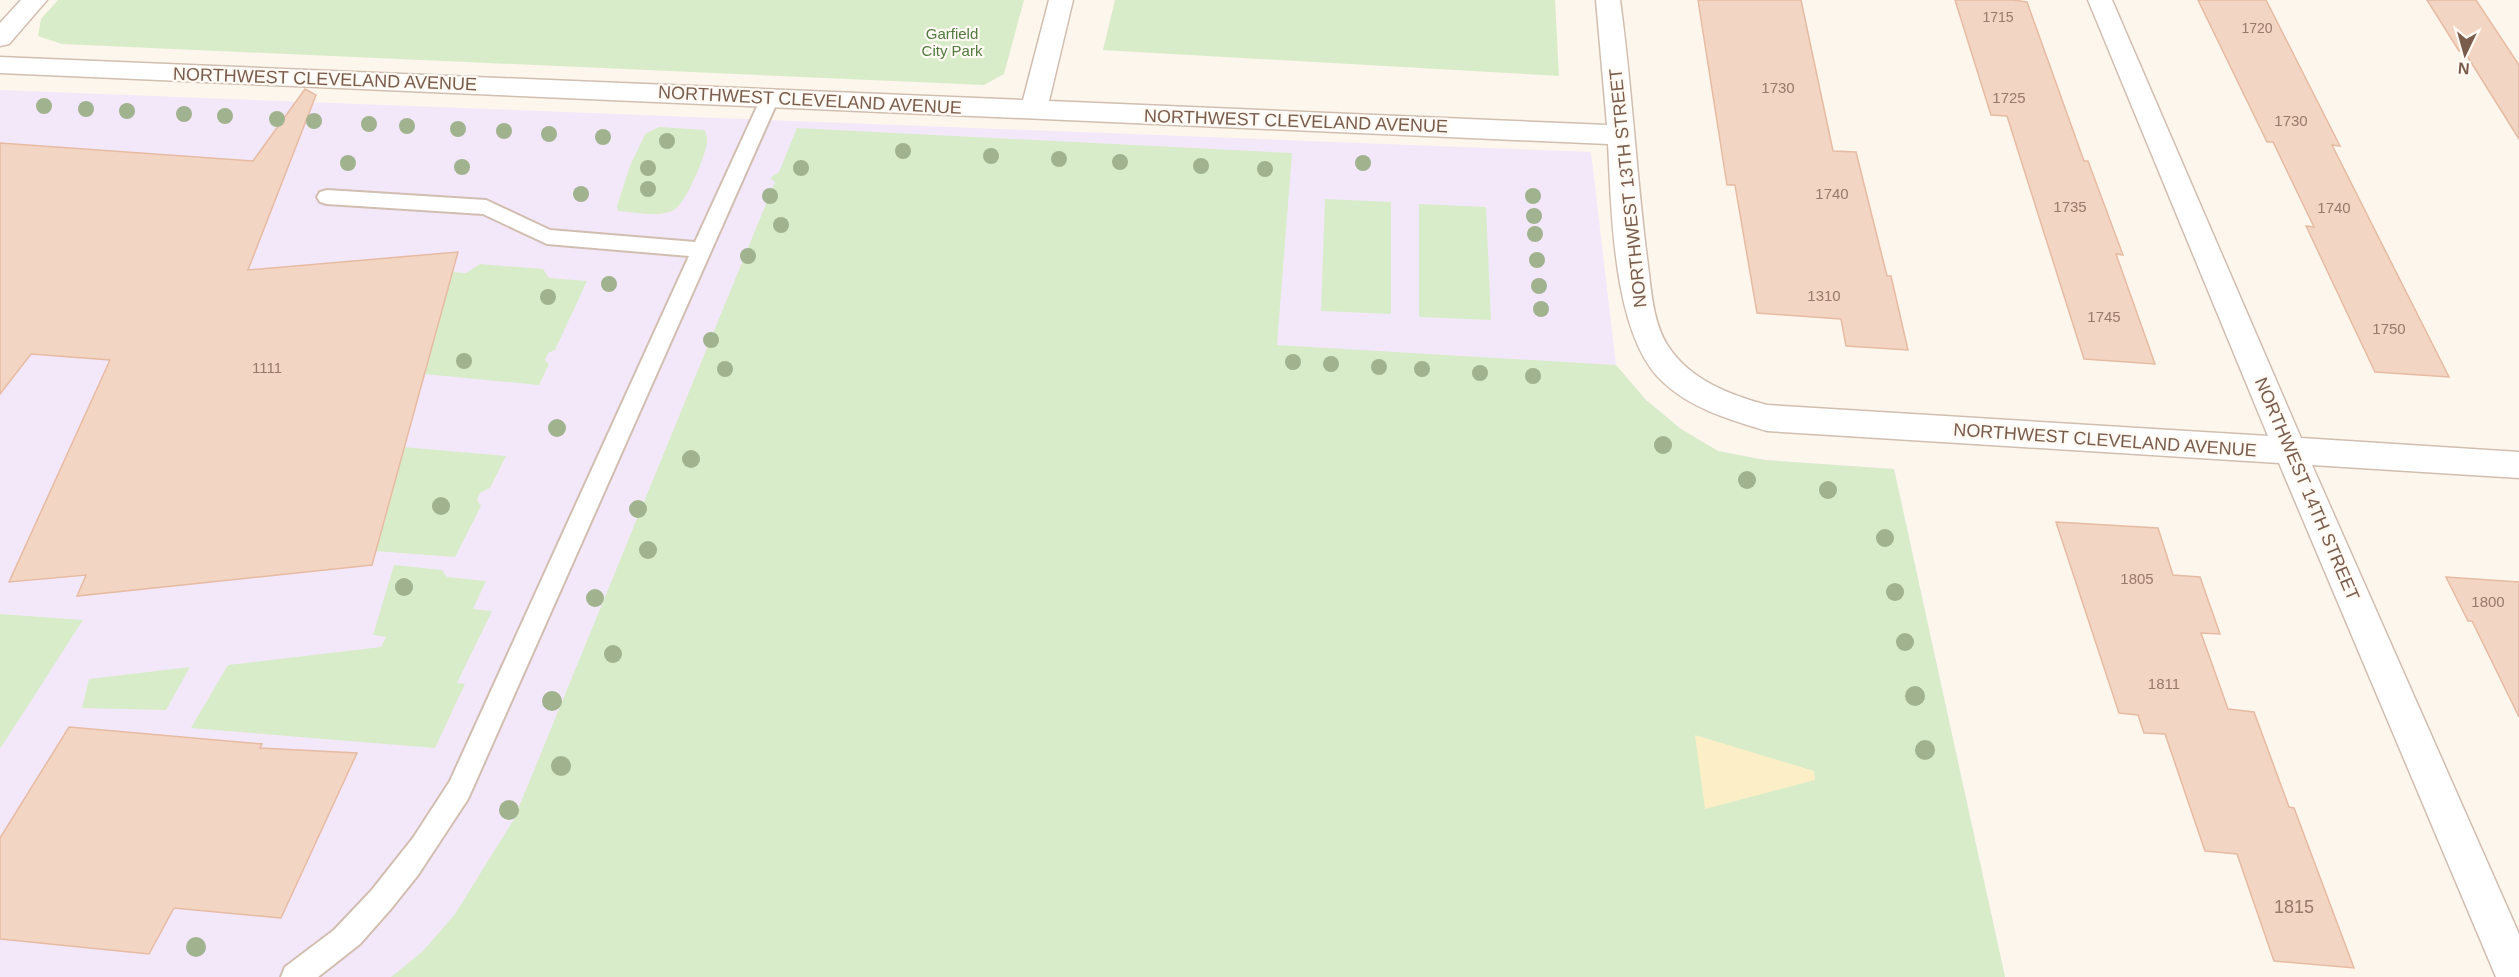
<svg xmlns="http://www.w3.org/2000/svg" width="2519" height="977" font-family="Helvetica,sans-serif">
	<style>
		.education { fill: #f3e8fa }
		.green { fill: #d8ecc9 }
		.sand { fill: #fcefc7 }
		.building { fill: #f3d5c3; stroke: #e6bba3; stroke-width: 1.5 }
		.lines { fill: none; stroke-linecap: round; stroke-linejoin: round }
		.service-casing { stroke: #d1beb0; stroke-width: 4 }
		.minor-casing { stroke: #d1beb0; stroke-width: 3 }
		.service { fill: #fff; fill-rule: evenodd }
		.minor { fill: #fff; fill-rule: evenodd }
		.tree { fill: #a0b28e }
		.labels { text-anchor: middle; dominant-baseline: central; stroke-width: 4.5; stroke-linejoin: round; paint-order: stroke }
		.far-number-label { font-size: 14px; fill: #987a6a }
		.far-park-label { font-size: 15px; fill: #537a41; stroke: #fffaf3 }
		.number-label { font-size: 15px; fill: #987a6a }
		.street-label { font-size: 18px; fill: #7a5c4d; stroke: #fffaf3 }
		.near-number-label { font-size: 18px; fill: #987a6a }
	</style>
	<rect width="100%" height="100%" fill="#fdf6ec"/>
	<path class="education" d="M0 90 1591 152 1616 365 1646 400 1681 429 1718 451 1765 460 1894 469 2005 977H0Z"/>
	<path class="green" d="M58 0H1024L1004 74 984 85 62 44 38 36 41 19Z
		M1115 0H1555L1559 76 1103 50Z
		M659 127 705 130C706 135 708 139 707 143 705 157 686 203 674 210 658 218 635 212 618 211L617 206 630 166 645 134Z
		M797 128 1292 153 1277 345 1616 365 1646 400 1681 429 1718 451 1765 460 1894 469 2005 977H391L423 951 455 914 514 819 775 182 770 178 779 172Z
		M1325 199 1391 202V314L1321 311Z
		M1419 204 1486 207 1491 320 1419 317Z
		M480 264 543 269 549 278 587 281 555 350 548 353 545 360 549 364 539 385 424 374 452 272 466 273Z
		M403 447 506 456 490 488 480 493 477 500 481 506 455 557 375 551Z
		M394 565 442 570 447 577 486 581 473 609 492 611 457 683 465 684 435 748 191 728 228 665 381 647 386 637 373 635Z
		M0 614 83 620 0 749Z
		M190 667 166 710 82 708 89 679Z"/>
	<path class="sand" d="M1695 735 1814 771 1815 780 1705 809Z"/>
	<path class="building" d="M1698 0H1801L1833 151 1856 152 1887 276H1891L1908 350 1846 346 1841 319 1757 313 1735 185H1727Z
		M1955 0H2013L2027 2 2084 161H2088L2123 255 2116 254 2155 364 2084 359 2007 116 1991 115Z
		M2198 0H2266L2340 146 2332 145 2449 377 2375 372 2306 226 2314 227 2273 142H2267Z
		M2427 0H2476L2519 65V139L2464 51H2459Z
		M305 89 316 95 248 270 458 252 372 565 77 596 86 575 9 582 110 360 31 354 0 394V143L253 161Z
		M2056 522 2158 528 2173 575 2200 577 2220 634 2201 633 2228 709 2254 712 2289 807 2294 808 2354 968 2274 961 2237 854 2205 851 2165 734 2144 733 2138 715 2119 713Z
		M2446 577 2519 582V717L2472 621H2468Z
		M69 727 262 744 260 748 357 753 281 918 174 908 149 954 0 939V838Z"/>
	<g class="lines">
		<g class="service-casing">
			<path id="service" d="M770 92 776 94 779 98 468 799 418 875 390 910 360 944 318 977H281L285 967 334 930 371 891 413 838 450 781 689 256 547 244 483 214 327 204 320 202 317 197 320 192 327 190 486 200 550 230 695 242 761 98 764 94Z"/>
		</g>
		<g class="minor-casing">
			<path id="minor" d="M21 0H47L9 44 0 46V23Z
				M1049 0H1073L1049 101 1607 125 1596 0H1620C1632 86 1636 172 1647 258 1651 286 1652 322 1668 346 1690 380 1730 395 1767 405L2268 436 2088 0H2112L2301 438 2519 452V478L2312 465 2519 934V977H2496L2279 463 1767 431C1731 420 1692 409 1664 383 1612 337 1612 211 1608 144L0 73V57L1023 100Z"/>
		</g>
		<use href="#service" class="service"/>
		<use href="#minor" class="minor"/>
	</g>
	<g class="tree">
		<circle cx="44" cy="106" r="8"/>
		<circle cx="86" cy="109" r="8"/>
		<circle cx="127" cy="111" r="8"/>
		<circle cx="184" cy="114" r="8"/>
		<circle cx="225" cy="116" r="8"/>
		<circle cx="277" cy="119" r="8"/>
		<circle cx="314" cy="121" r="8"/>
		<circle cx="369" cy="124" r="8"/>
		<circle cx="407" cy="126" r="8"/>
		<circle cx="458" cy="129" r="8"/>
		<circle cx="504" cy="131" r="8"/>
		<circle cx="549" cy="134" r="8"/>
		<circle cx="603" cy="137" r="8"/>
		<circle cx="667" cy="141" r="8"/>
		<circle cx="903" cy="151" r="8"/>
		<circle cx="991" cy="156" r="8"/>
		<circle cx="1059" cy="159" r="8"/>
		<circle cx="1120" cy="162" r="8"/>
		<circle cx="348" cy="163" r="8"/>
		<circle cx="1363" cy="163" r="8"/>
		<circle cx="1201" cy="166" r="8"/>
		<circle cx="462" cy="167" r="8"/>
		<circle cx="648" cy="168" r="8"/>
		<circle cx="801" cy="168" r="8"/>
		<circle cx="1265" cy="169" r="8"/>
		<circle cx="648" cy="189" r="8"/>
		<circle cx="581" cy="194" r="8"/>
		<circle cx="770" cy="196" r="8"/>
		<circle cx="1533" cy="196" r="8"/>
		<circle cx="1534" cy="216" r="8"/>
		<circle cx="781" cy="225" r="8"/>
		<circle cx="1535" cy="234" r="8"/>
		<circle cx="748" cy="256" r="8"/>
		<circle cx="1537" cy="260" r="8"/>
		<circle cx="609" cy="284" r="8"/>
		<circle cx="1539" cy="286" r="8"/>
		<circle cx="548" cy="297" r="8"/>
		<circle cx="1541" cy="309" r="8"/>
		<circle cx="711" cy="340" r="8"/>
		<circle cx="464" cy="361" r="8"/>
		<circle cx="1293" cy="362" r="8"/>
		<circle cx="1331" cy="364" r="8"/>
		<circle cx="1379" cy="367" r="8"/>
		<circle cx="725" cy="369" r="8"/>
		<circle cx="1422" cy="369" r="8"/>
		<circle cx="1480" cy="373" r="8"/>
		<circle cx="1533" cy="376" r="8"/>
		<circle cx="557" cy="428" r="9"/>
		<circle cx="1663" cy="445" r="9"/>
		<circle cx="691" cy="459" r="9"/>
		<circle cx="1747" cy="480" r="9"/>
		<circle cx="1828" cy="490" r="9"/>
		<circle cx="441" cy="506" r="9"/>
		<circle cx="638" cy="509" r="9"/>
		<circle cx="1885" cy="538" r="9"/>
		<circle cx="648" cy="550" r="9"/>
		<circle cx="404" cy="587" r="9"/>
		<circle cx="1895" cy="592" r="9"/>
		<circle cx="595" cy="598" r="9"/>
		<circle cx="1905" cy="642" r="9"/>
		<circle cx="613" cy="654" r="9"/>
		<circle cx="1915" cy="696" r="10"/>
		<circle cx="552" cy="701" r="10"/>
		<circle cx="1925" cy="750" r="10"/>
		<circle cx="561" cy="766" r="10"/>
		<circle cx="509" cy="810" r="10"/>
		<circle cx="196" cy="947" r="10"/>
	</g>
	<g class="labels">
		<g class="far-number-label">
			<text x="1998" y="17">1715</text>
			<text x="2257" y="28">1720</text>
		</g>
		<g class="far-park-label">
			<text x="952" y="33">Garfield<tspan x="952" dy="17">City Park</tspan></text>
		</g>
		<g class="number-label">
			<text x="1778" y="87">1730</text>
			<text x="2009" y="97">1725</text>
			<text x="2291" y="120">1730</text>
			<text x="1832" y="193">1740</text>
			<text x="2070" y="206">1735</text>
			<text x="2334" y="207">1740</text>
			<text x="1824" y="295">1310</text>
			<text x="2104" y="316">1745</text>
			<text x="2389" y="328">1750</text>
			<text x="267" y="367">1111</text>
			<text x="2137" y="578">1805</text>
			<text x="2488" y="601">1800</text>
			<text x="2164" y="683">1811</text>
		</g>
		<g class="street-label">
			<text transform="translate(325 79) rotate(2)">NORTHWEST CLEVELAND AVENUE</text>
			<text transform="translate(810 100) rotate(3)">NORTHWEST CLEVELAND AVENUE</text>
			<text transform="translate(1296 121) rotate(2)">NORTHWEST CLEVELAND AVENUE</text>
			<text transform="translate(1628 188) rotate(-96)">NORTHWEST 13TH STREET</text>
			<text transform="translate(2105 440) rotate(4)">NORTHWEST CLEVELAND AVENUE</text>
			<text transform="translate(2307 489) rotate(67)">NORTHWEST 14TH STREET</text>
		</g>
		<g class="near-number-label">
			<text x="2294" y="907">1815</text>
		</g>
	</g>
	<g transform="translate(2465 54) rotate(185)" stroke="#fffaf3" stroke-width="4.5" paint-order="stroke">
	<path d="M0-4.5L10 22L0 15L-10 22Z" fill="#7a5c4d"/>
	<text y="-9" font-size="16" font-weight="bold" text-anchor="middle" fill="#7a5c4d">N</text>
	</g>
</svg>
